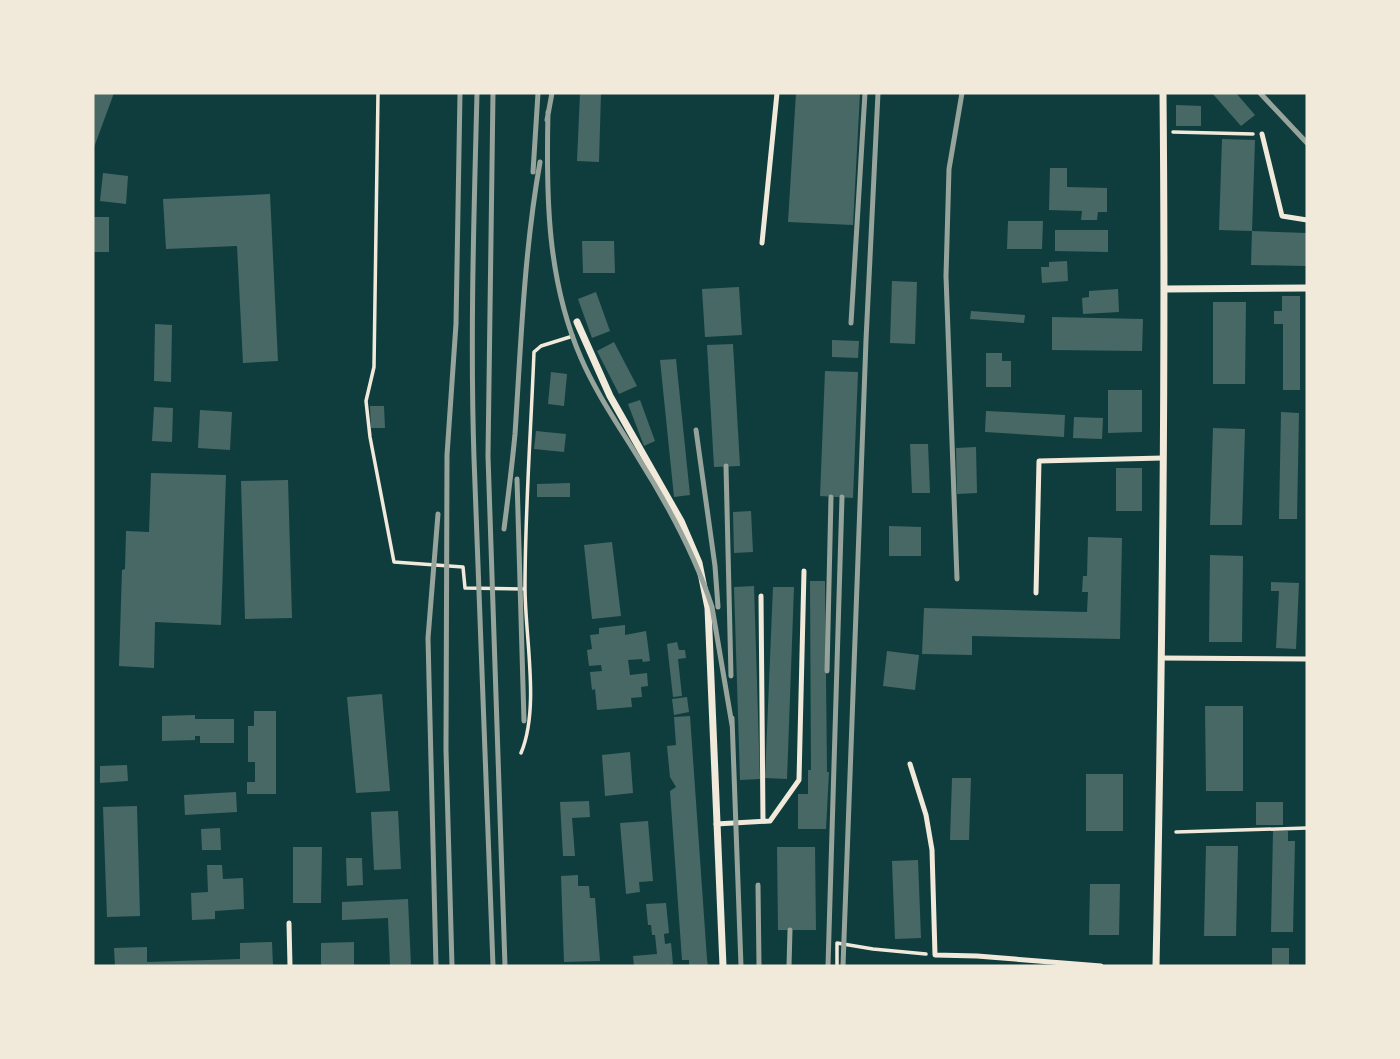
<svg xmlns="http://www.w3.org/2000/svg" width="1400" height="1059" font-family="Lora,serif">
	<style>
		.building { fill: #486865 }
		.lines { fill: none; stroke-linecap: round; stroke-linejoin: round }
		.path { stroke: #f1e9da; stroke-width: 3.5 }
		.service { stroke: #f1e9da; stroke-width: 5 }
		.minor { stroke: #f1e9da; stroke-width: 7 }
		.rail { stroke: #97a49c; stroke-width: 5 }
	</style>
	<rect width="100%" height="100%" fill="#0f3d3e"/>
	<path class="building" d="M93 93H114L93 150Z
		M580 93H601L599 162 577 161Z
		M796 93H860L853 225 788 222Z
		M1212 93H1236L1255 115 1241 126Z
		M1176 105 1201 106V126H1176Z
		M1222 139 1255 140 1252 231 1219 230Z
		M1050 168H1067V187L1107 188V212H1098L1097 220H1081L1082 211 1049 210Z
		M103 173 128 176 126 204 100 201Z
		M270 194 278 361 243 363 237 246 166 249 163 199Z
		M93 217H109V252H93Z
		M1008 221H1043L1042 249H1007Z
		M1055 230H1108V252L1055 251Z
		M1252 231 1307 233V266L1251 265Z
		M582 241H614L615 273H583Z
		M1067 261 1068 281 1042 283 1041 267H1049V262Z
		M892 281 917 282 915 344 890 343Z
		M739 287 742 335 705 337 702 289Z
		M1118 289 1119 312 1083 314 1082 298 1089 297V291Z
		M596 292 610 331 592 338 578 299Z
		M1282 296H1300V390H1283V324H1274V311H1282Z
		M1213 302H1246L1245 384H1213Z
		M971 311 1025 315 1024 323 970 319Z
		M1052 317 1143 319 1142 351 1052 350Z
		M155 324 172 325 171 382 154 381Z
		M832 340 859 341 858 358 832 357Z
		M614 342 637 386 619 394 597 351Z
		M733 344 740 466 714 467 707 345Z
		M986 353H1002V361H1011V387H986Z
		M676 359 690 495 674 497 660 360Z
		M825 371 858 372 853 498 820 496Z
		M551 372 567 374 564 406 548 404Z
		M1108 390H1142V432L1108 433Z
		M640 400 655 441 644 446 628 404Z
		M370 406H384L385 428H371Z
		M154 407 173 408 172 442 152 441Z
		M200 410 232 412 230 450 198 448Z
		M986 411 1065 415 1064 437 985 432Z
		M1281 412 1299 413 1297 519H1279Z
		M1074 417 1103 418 1102 439 1073 438Z
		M1213 428 1245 429 1242 525H1210Z
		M536 431 566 434 564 452 534 449Z
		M910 444H928L930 493H912Z
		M976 447 977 493 957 494 956 448Z
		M1116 468H1142V511H1116Z
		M151 473 226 475 221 625 155 622 154 668 119 666 122 570 125 569 126 531 149 532Z
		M288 480 292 618 245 619 241 481Z
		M570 483V497H537V484Z
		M751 511 753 552 734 553 733 512Z
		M889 526 921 527V556H889Z
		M1088 537 1122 538 1120 639 972 636V655L922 654 924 608 1087 612 1088 592H1082L1083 576H1087Z
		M612 542 621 616 592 619 584 545Z
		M1210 555 1243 556 1242 642H1209Z
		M810 581H825L827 772H829L826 829H798V794H808V770H811Z
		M1271 582 1299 583 1296 649 1276 648 1279 591H1271Z
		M754 586 760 779 740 780 734 587Z
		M773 587H794L787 779 765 778Z
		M625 625V635L646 631 650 661 643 662 642 659 628 660 630 675 647 673 648 686 641 687 642 697 631 698 632 707 597 710 595 689 592 690 590 672 602 671 601 665 589 666 587 650 592 649 590 635 599 634V628Z
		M677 642 679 650H685L686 658 678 659 682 696 673 697 667 644Z
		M887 651 919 655 915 690 883 686Z
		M382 694 390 791 356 793 347 697Z
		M687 697 689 712 674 715 672 699Z
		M1205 706H1243V791H1206Z
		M254 711H276V794H247V782H255V762H248V726H254Z
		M195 715V719H234V743H200V736H195V740L162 741V716Z
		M690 716 707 959 708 966H689V960H682L670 791 676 787 670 777 667 746 676 745 674 717Z
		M630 752 633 793 605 796 602 755Z
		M127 765 128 781 100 783V766Z
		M1086 774H1123V831H1086Z
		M952 778H971L969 840H950Z
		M236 792 237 812 185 815 184 795Z
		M589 801 590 817 572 818 575 856H563L560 802Z
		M1256 802H1283V825H1256Z
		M137 806 140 916 107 917 103 807Z
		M398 811 401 869 374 870 371 812Z
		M648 821 653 881 639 882 640 892 626 894 620 823Z
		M220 828 221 850H202L201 829Z
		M1273 831H1288V841H1295L1293 932H1271Z
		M1206 846H1238L1236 936H1204Z
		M293 847H322L321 903H293Z
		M777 847H815L816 930H778Z
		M346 858H362L363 885 347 886Z
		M918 860 921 938 895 939 892 861Z
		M207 865H222L223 879 243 878 244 909 215 911V919L192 920 191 893 208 892Z
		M578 875V886H589L590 898H595L600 961 564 962 561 876Z
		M1090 884H1120L1119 935H1089Z
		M408 899 411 966H390L388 918 342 920V902Z
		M666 903 669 933 664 934 665 944 671 943 673 964 667 966H634L633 956 657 954 655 935H652L651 925H648L646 904Z
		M272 942 273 966H115L114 948 147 947V962L240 959V943Z
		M354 942V966H321V943Z
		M1272 948H1289V966H1272Z"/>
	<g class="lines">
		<path class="path" d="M378 93 374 367 366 401 370 437 394 562 463 567 465 588 525 589
			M1173 132 1253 134
			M521 753C540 708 525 637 525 588 525 509 531 430 534 352L541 346 573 336
			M1176 832 1307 828
			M837 966V943L873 949 926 954"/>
		<path class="service" d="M1262 134 1282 216 1307 220
			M762 243 777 93
			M1036 593 1039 461 1163 458
			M761 596 763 821
			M1162 658 1307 659
			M910 764 926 815 932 850 935 955 977 956 1101 966
			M716 824 770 821 799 780 804 571
			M289 923 290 966"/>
		<path class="minor" d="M1165 289 1307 288
			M577 322 610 396 681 521 699 563 708 608 723 966
			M1156 966C1162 675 1166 384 1163 93"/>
		<path class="rail" d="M477 93C474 214 470 336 474 458 480 628 488 797 493 966
			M493 93 488 456 505 966
			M1260 93 1307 143
			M548 112C546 196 547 280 581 358 596 393 619 426 639 459 668 505 695 555 712 607L732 725
			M547 120 552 93
			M533 172 538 93
			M851 323 865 93
			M696 430 715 566 718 607
			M726 466 731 676
			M517 479 524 721
			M504 529C508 498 512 466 515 434 521 343 524 252 540 162
			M957 579 946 276 949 169 962 93
			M827 671 831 497
			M732 718 741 966
			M758 885 759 966
			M436 966 428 638 438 514
			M452 966 446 750 447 455 456 324 460 93
			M789 966 790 930
			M828 966 842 497
			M843 966 866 340 878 93"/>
	</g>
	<rect width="1400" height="1059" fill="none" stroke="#f1e9da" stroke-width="189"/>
</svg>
